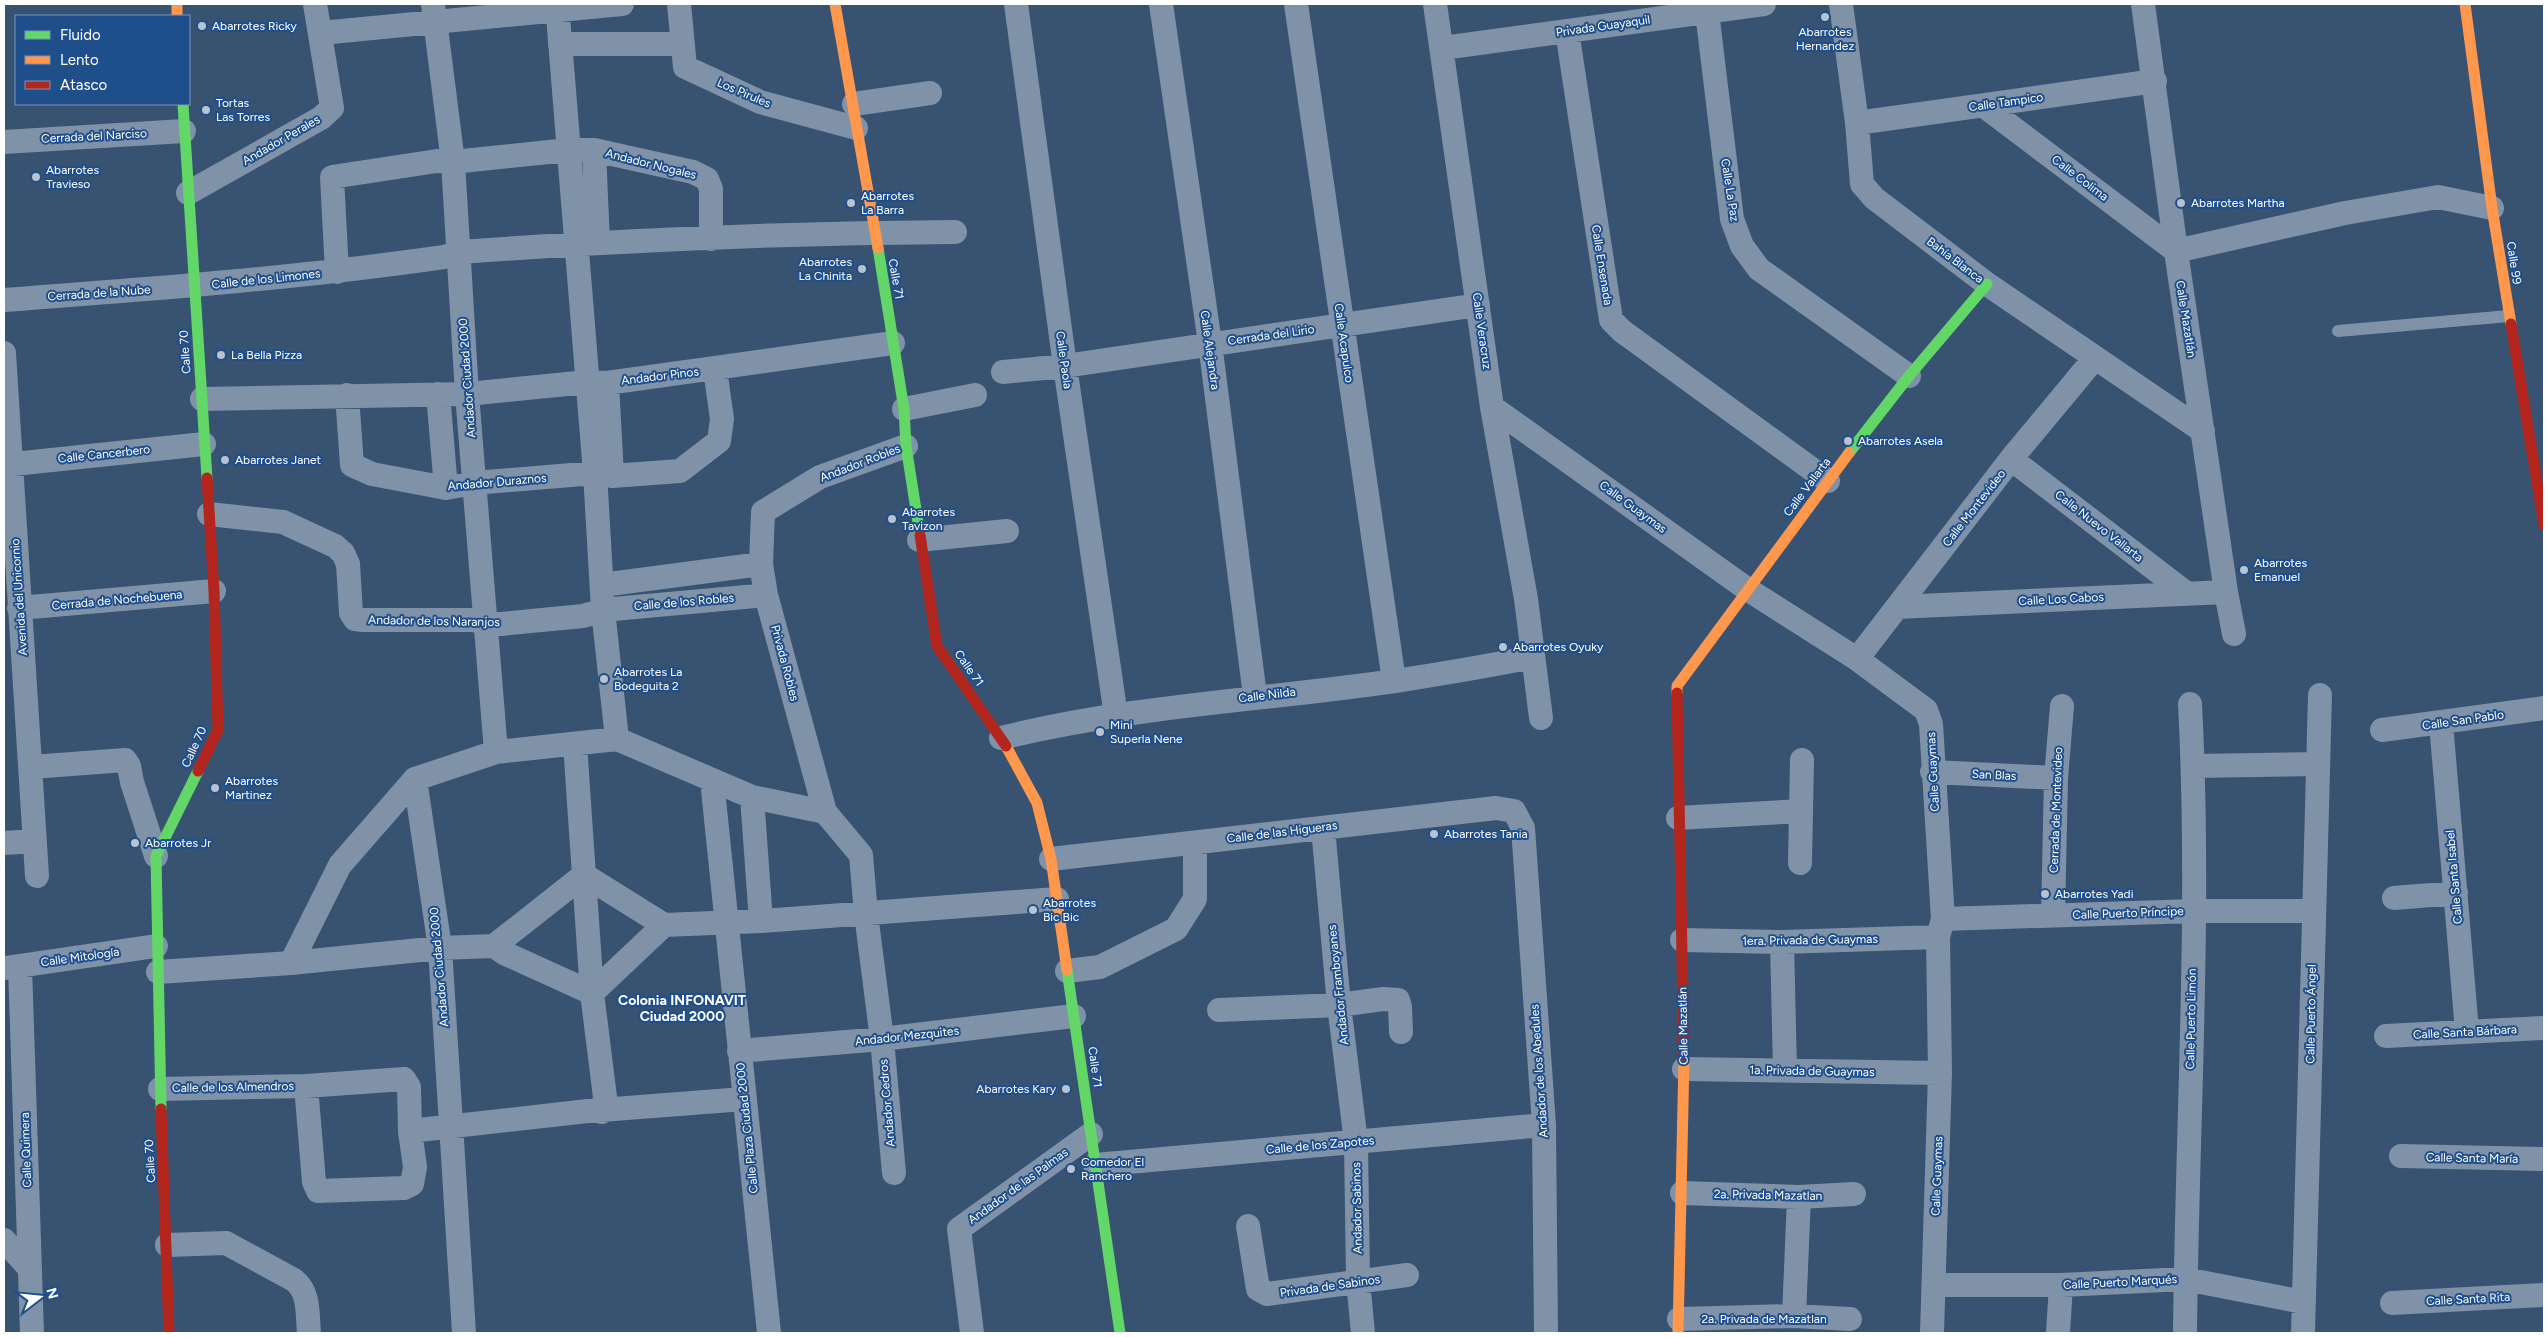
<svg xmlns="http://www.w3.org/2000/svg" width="2548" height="1337" font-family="Figtree,sans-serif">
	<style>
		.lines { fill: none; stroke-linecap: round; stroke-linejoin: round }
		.lane { stroke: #7f92a7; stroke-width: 12 }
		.street { stroke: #7f92a7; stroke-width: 24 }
		.fast { stroke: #63d668; stroke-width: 11 }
		.slow { stroke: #ff974d; stroke-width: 11 }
		.jam { stroke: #b3261e; stroke-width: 11 }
		.poi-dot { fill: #b9c2ce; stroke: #1f4f8b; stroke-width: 2 }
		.labels { text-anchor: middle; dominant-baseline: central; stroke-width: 4; stroke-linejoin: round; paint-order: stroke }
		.poi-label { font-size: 12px; fill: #fff; stroke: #1f4f8b; text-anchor: start }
		.street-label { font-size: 12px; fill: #fff; stroke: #1f4f8b }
		.neighbourhood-label { font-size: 14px; font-weight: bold; fill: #fff; stroke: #1f4f8b }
	</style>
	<rect width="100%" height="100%" fill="#385272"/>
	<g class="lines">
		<path class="lane" d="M2338 331 2509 316"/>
		<path class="street" d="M433 4 453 162 467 394 496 752
			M557 4 595 473 603 610 617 739
			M679 4 685 67 760 102 856 128
			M1016 4 1065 366 1116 716
			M1161 4 1210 343 1255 696
			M1296 4 1394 681
			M1435 4 1492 407 1526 599 1541 718
			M1841 4 1857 123 1862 184 1874 198 1987 284 2203 431
			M2143 4 2176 251 2226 592 2234 634
			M1707 12 1732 219 1742 246 1759 269 1909 376
			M1567 31 1611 320 1622 331 1828 481
			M321 33 622 4
			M560 44H682
			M1443 48 1764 4
			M854 104 930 93
			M1984 106 2176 251 2345 213 2438 197 2492 208
			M1857 123 2155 81
			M4 142 184 131
			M594 150 598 243
			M188 193 321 118 332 108 315 4
			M337 272 332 177 437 161 453 162 568 150H594L693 172 707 179 711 189V239
			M4 300C151 289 298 278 444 257L460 252C624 240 790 233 955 232
			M4 353 37 876
			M1003 372 1065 366 1478 305
			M607 383 612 476
			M438 394 446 488
			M347 395 352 465 372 474 446 488 474 483 595 473 612 476 680 471 719 441 722 419 715 369
			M202 399 467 394 587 382 607 383 893 343
			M1492 407 1747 589 1857 659 1926 710 1931 724 1943 919 1938 937 1940 1073 1932 1333
			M904 409 975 395
			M2011 459 2186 593
			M4 465 204 444
			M209 514 283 522 335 546 343 553 348 564 351 613 355 619 363 620H473L501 624 583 616 603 610 766 595
			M919 540 1007 531
			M602 585 761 564
			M1897 607 2226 592
			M19 608 214 591
			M1857 659 2011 459 2094 359
			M2441 723 2467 1031
			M2382 730 2544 708
			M1001 738C1130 706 1264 700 1395 681 1441 674 1488 666 1533 657
			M575 744 592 993 605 1097 602 1112
			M2193 766 2317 764
			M32 767 125 760 129 766 132 782 156 856
			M1932 772 2056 778
			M415 779 496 752 617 739 752 797 825 812 861 855 866 914 882 1039 894 1173
			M415 779 440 948 464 1333
			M712 780 769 1333
			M752 797 761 921
			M825 812 766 595 761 564 763 512 820 477 906 446
			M1678 818 1801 811
			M1323 828 1339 1005 1356 1142 1358 1281 1363 1333
			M4 843 35 841
			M1051 859 1496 808 1514 811 1523 828 1544 1125 1546 1333
			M1800 863 1802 760
			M2394 898 2456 893
			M2053 915 2056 778 2062 706
			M1943 919 2194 911H2313
			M1682 940 1782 942 1938 937
			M1782 942 1785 1071
			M494 946 584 875 664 925
			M291 963 340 865 415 779
			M20 966 32 1333
			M5 968 156 946
			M1067 971 1100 967 1176 929 1195 899V843
			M158 972 291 963 440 948 494 946 504 953 592 993 664 925 761 921 1057 899
			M1219 1010 1339 1005 1383 999 1398 1000 1400 1007 1401 1032
			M2386 1036 2544 1028
			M739 1051 882 1039 1074 1016
			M1684 1069 1940 1073
			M160 1089 306 1086 404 1079 409 1087 410 1131 415 1167 412 1184 404 1188 318 1191 314 1182 306 1086
			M410 1131 588 1111 744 1099
			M2401 1156 2544 1159
			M1095 1165 1544 1125
			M1682 1193 1799 1197 1854 1194
			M1248 1226 1258 1289 1267 1294 1407 1275
			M4 1240 30 1269
			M167 1245 226 1243 294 1280C310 1293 307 1313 309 1333
			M1934 1285H2061L2185 1279 2303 1302
			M2392 1303 2544 1295
			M1794 1316 1799 1197
			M1679 1319 1794 1316 1850 1319
			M972 1333 959 1229 1091 1134
			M2058 1333 2061 1285
			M2185 1333C2187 1124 2201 914 2190 704
			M2303 1333 2320 695"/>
		<path class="fast" d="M183 104 207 478
			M878 248 904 409 906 446 920 535
			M1849 453 1909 376 1987 284
			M1067 970 1120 1333
			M161 1109 156 856 198 771"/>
		<path class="slow" d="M177 4V16
			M835 4 878 248
			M2465 4 2492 208 2511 324
			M1677 693V686L1849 453
			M1006 746 1037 803 1051 859 1067 970
			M1678 1333 1684 1059"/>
		<path class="jam" d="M2511 324 2544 525
			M920 535 937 646 1006 746
			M1677 693 1684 1059
			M198 771 218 730 214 591 207 478
			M161 1109 169 1333"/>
	</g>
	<g class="poi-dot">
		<circle cx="1825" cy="17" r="5"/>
		<circle cx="202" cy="26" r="5"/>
		<circle cx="206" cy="110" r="5"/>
		<circle cx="36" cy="177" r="5"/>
		<circle cx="851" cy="203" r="5"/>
		<circle cx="2181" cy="203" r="5"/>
		<circle cx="862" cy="269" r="5"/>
		<circle cx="221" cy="355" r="5"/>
		<circle cx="1848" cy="441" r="5"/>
		<circle cx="225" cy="460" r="5"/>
		<circle cx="892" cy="519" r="5"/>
		<circle cx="2244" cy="570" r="5"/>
		<circle cx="1503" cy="647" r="5"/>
		<circle cx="604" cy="679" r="5"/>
		<circle cx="1100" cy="732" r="5"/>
		<circle cx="215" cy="788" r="5"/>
		<circle cx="1434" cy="834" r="5"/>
		<circle cx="135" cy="843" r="5"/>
		<circle cx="2045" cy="894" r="5"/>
		<circle cx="1033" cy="910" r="5"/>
		<circle cx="1066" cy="1089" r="5"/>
		<circle cx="1071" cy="1169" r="5"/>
	</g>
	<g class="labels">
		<g class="poi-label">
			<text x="212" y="26">Abarrotes Ricky</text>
			<text x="1825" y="32" text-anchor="middle">Abarrotes<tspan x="1825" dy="14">Hernandez</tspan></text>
			<text x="216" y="103">Tortas<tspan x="216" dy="14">Las Torres</tspan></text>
			<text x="46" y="170">Abarrotes<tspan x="46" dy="14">Travieso</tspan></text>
			<text x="861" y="196">Abarrotes<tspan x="861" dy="14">La Barra</tspan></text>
			<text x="2191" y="203">Abarrotes Martha</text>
			<text x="852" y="262" text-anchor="end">Abarrotes<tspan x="852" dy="14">La Chinita</tspan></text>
			<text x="231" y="355">La Bella Pizza</text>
			<text x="1858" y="441">Abarrotes Asela</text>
			<text x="235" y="460">Abarrotes Janet</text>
			<text x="902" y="512">Abarrotes<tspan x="902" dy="14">Tavizon</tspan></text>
			<text x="2254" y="563">Abarrotes<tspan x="2254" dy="14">Emanuel</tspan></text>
			<text x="1513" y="647">Abarrotes Oyuky</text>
			<text x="614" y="672">Abarrotes La<tspan x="614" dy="14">Bodeguita 2</tspan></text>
			<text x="1110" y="725">Mini<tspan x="1110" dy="14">Superla Nene</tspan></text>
			<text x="225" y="781">Abarrotes<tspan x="225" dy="14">Martinez</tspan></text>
			<text x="1444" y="834">Abarrotes Tania</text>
			<text x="145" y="843">Abarrotes Jr</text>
			<text x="2055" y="894">Abarrotes Yadi</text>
			<text x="1043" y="903">Abarrotes<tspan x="1043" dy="14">Bic Bic</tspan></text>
			<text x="1056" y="1089" text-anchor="end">Abarrotes Kary</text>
			<text x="1081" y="1162">Comedor El<tspan x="1081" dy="14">Ranchero</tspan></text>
		</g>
		<g class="street-label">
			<text transform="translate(1603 26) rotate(-8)">Privada Guayaquil</text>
			<text transform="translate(744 93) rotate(23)">Los Pirules</text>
			<text transform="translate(2006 102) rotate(-8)">Calle Tampico</text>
			<text transform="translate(94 136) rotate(-3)">Cerrada del Narciso</text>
			<text transform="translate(281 140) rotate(-30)">Andador Perales</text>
			<text transform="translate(651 164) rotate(14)">Andador Nogales</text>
			<text transform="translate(2080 178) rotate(37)">Calle Colima</text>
			<text transform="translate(1730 190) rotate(81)">Calle La Paz</text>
			<text transform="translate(1955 260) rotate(37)">Bahía Blanca</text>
			<text transform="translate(2514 263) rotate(81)">Calle 99</text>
			<text transform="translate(1602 265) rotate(81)">Calle Ensenada</text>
			<text transform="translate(266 279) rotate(-6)">Calle de los Limones</text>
			<text transform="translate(896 279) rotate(80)">Calle 71</text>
			<text transform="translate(99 293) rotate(-4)">Cerrada de la Nube</text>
			<text transform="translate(2186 319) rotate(81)">Calle Mazatlán</text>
			<text transform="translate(1482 331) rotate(82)">Calle Veracruz</text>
			<text transform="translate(1271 335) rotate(-8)">Cerrada del Lirio</text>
			<text transform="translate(1344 343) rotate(82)">Calle Acapulco</text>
			<text transform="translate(1210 350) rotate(82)">Calle Alejandra</text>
			<text transform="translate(185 352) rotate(-94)">Calle 70</text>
			<text transform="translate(1064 360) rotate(82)">Calle Paola</text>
			<text transform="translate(660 376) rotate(-7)">Andador Pinos</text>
			<text transform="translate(467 378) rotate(-94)">Andador Ciudad 2000</text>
			<text transform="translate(104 454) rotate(-6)">Calle Cancerbero</text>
			<text transform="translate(860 463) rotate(-21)">Andador Robles</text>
			<text transform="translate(497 482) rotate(-5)">Andador Duraznos</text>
			<text transform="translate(1807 487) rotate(-53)">Calle Vallarta</text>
			<text transform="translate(1633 507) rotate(36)">Calle Guaymas</text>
			<text transform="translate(1974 508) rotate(-52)">Calle Montevideo</text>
			<text transform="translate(2099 526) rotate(38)">Calle Nuevo Vallarta</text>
			<text transform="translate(19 597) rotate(-94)">Avenida del Unicornio</text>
			<text transform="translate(2061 599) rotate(-3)">Calle Los Cabos</text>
			<text transform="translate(117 600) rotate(-5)">Cerrada de Nochebuena</text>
			<text transform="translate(684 602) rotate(-5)">Calle de los Robles</text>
			<text transform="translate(434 621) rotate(1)">Andador de los Naranjos</text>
			<text transform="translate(785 663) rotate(75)">Privada Robles</text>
			<text transform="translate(969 668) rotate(55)">Calle 71</text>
			<text transform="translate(1267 695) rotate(-7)">Calle Nilda</text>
			<text transform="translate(2463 720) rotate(-8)">Calle San Pablo</text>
			<text transform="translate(194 747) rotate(-65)">Calle 70</text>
			<text transform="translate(1933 772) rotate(-93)">Calle Guaymas</text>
			<text transform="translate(1994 775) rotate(3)">San Blas</text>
			<text transform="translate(2056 810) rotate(-88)">Cerrada de Montevideo</text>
			<text transform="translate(1282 832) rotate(-7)">Calle de las Higueras</text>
			<text transform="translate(2454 877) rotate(-95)">Calle Santa Isabel</text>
			<text transform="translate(2128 913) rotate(-2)">Calle Puerto Príncipe</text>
			<text transform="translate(1810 940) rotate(-1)">1era. Privada de Guaymas</text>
			<text transform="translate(80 957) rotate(-8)">Calle Mitología</text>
			<text transform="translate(439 967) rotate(-95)">Andador Ciudad 2000</text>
			<text transform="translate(1338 985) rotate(-96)">Andador Framboyanes</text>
			<text transform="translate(2311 1014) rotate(-89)">Calle Puerto Ángel</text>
			<text transform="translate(2191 1019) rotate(-89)">Calle Puerto Limón</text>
			<text transform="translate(1683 1026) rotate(-91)">Calle Mazatlán</text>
			<text transform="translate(2465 1032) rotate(-3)">Calle Santa Bárbara</text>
			<text transform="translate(907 1036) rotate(-6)">Andador Mezquites</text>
			<text transform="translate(1095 1067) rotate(82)">Calle 71</text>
			<text transform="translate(1539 1071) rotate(-94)">Andador de los Abedules</text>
			<text transform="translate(1812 1071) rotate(1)">1a. Privada de Guaymas</text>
			<text transform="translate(233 1087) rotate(-1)">Calle de los Almendros</text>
			<text transform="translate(887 1103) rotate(-95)">Andador Cedros</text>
			<text transform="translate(747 1128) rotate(-96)">Calle Plaza Ciudad 2000</text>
			<text transform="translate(1320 1145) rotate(-5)">Calle de los Zapotes</text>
			<text transform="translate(26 1150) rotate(-92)">Calle Quimera</text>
			<text transform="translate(2472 1158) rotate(1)">Calle Santa María</text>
			<text transform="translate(150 1161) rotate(-93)">Calle 70</text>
			<text transform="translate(1937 1176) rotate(-88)">Calle Guaymas</text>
			<text transform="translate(1018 1186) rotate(-36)">Andador de las Palmas</text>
			<text transform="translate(1768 1195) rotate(1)">2a. Privada Mazatlan</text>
			<text transform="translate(1357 1208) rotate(-91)">Andador Sabinos</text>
			<text transform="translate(2120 1282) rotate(-3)">Calle Puerto Marqués</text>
			<text transform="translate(1330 1286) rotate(-8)">Privada de Sabinos</text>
			<text transform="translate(2468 1299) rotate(-3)">Calle Santa Rita</text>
			<text x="1764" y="1319">2a. Privada de Mazatlan</text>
		</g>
		<g class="neighbourhood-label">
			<text x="682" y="1000">Colonia INFONAVIT<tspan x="682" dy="16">Ciudad 2000</tspan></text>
		</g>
	</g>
	<rect width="2548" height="1337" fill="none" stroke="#ffffff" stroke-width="10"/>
	<rect x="15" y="15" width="175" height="90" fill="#1f4f8b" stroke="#7995b9"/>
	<rect x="25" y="31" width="25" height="8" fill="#63d668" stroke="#7995b9"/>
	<text x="60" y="40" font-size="15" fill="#ffffff">Fluido</text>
	<rect x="25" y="56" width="25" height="8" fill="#ff974d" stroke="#7995b9"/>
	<text x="60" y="65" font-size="15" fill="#ffffff">Lento</text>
	<rect x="25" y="81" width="25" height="8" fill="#b3261e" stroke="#7995b9"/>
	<text x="60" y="90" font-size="15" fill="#ffffff">Atasco</text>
	<g transform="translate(40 1297) rotate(74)" stroke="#1f4f8b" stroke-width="4" paint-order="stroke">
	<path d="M0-4L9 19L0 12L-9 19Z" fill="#ffffff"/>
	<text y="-8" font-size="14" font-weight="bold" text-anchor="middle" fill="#ffffff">N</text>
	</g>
</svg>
